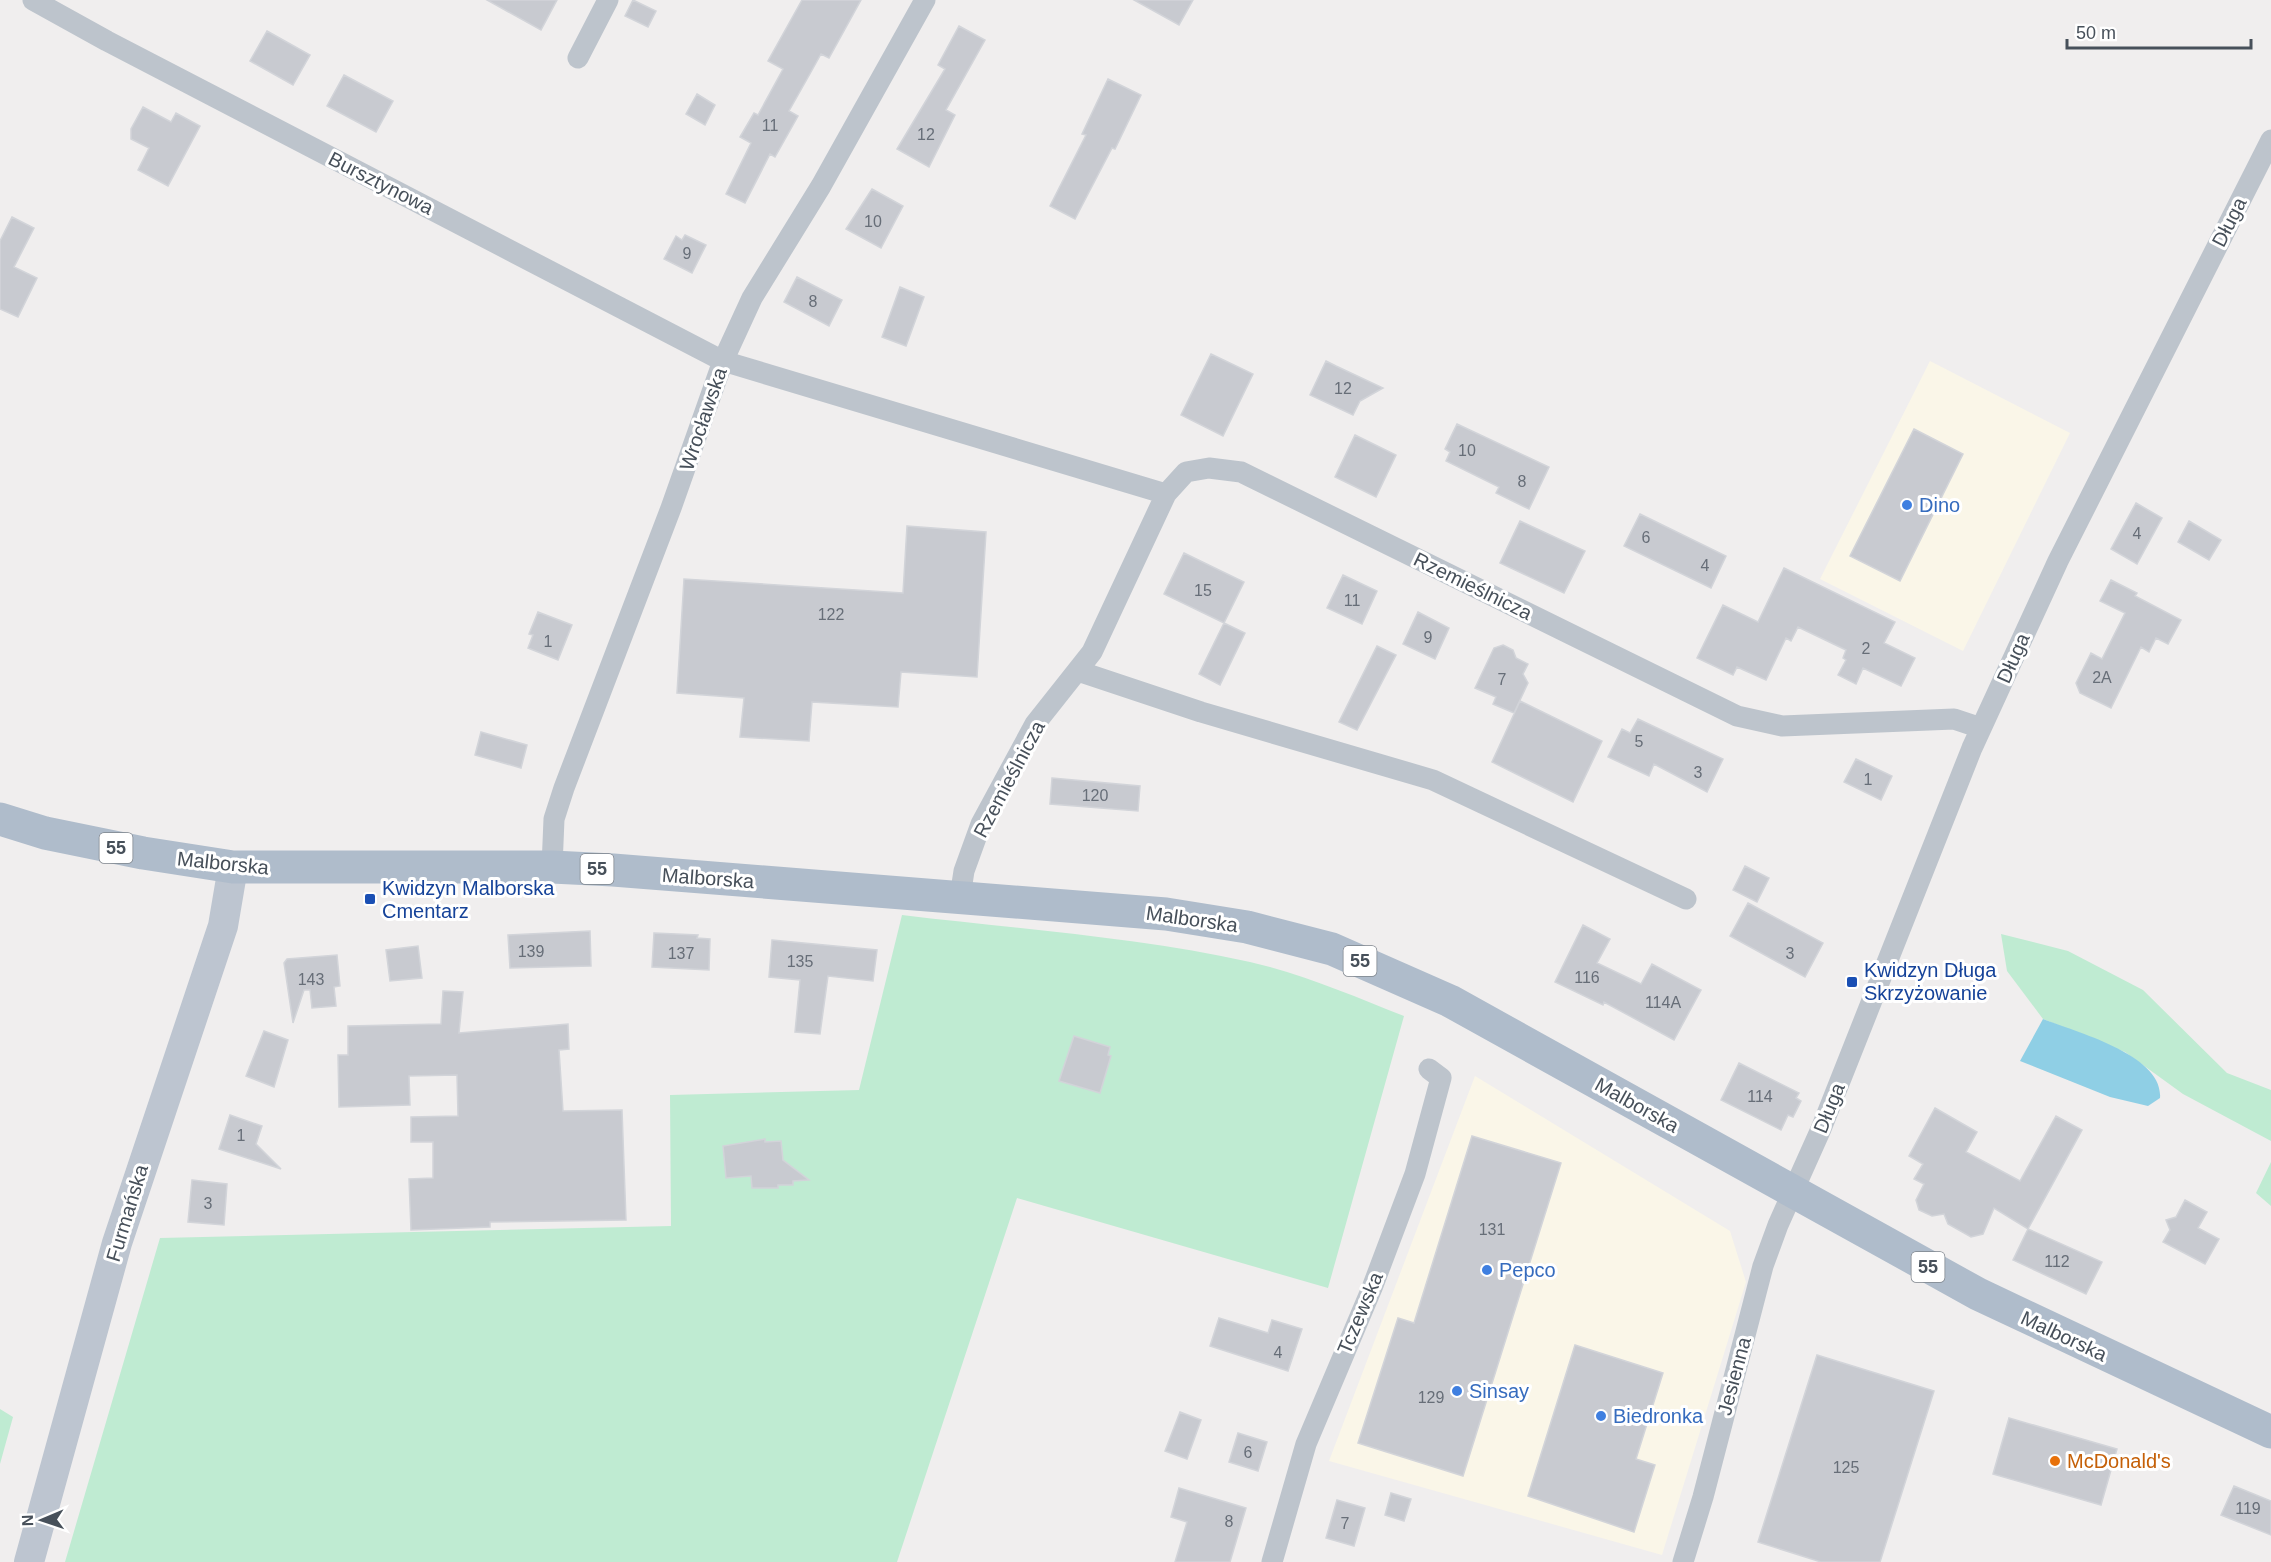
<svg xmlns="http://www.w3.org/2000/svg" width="2271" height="1562" font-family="Helvetica,sans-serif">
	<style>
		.commercial { fill: #faf6e8 }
		.green { fill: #bfebd2 }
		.water { fill: #8fcfe5 }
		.building { fill: #c8cad0; stroke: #d2d4d9; stroke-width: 1.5 }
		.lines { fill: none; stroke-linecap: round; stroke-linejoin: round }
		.street { stroke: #bdc4cc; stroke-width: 21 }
		.secondary { stroke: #bdc5d0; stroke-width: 30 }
		.primary { stroke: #afbccb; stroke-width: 33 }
		.shop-dot { fill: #3f7fe0; stroke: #fff; stroke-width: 2 }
		.transit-dot { fill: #1a4fb4; stroke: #fff; stroke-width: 2 }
		.food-dot { fill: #e8710a; stroke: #fff; stroke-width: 2 }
		.labels { text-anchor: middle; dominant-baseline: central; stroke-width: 6; stroke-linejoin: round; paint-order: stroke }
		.number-label { font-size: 16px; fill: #676e78 }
		.shield { fill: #fff; stroke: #7e848c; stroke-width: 1.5 }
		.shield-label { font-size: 18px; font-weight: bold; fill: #47505a }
		.street-label { font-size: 20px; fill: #47505a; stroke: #fff }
		.shop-label { font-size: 20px; fill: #366cbe; stroke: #fff; text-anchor: start }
		.transit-label { font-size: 20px; fill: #164399; stroke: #fff; text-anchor: start }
		.food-label { font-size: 20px; fill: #c56008; stroke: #fff; text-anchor: start }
	</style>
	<rect width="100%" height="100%" fill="#f0eeee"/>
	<path class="commercial" d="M1930 361 2070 433 1963 651 1820 579Z
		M1475 1076 1730 1231 1746 1282 1662 1555 1329 1461Z"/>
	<path class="green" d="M902 915C1018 929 1136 937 1250 962 1303 974 1353 996 1404 1016L1328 1288 1017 1198 897 1562H65L160 1238 671 1226 670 1095 859 1090Z
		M2001 934 2068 951 2143 990 2227 1073 2271 1090V1141L2183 1094 2125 1052 2043 1019 2007 971Z
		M2271 1162V1206L2256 1193Z
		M0 1409 13 1417 0 1464Z"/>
	<path class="water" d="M2043 1019C2076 1032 2164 1055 2160 1098L2148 1106 2110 1097 2020 1061Z"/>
	<path class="building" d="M487 0H557L541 30Z
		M633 0 656 11 648 27 625 16Z
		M802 0H861L829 58 821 54 811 72 789 111 798 116 775 157 770 154 745 203 726 194 751 143 740 137 754 113 758 115 783 69 768 61Z
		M1134 0H1193L1179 25Z
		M959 26 985 40 946 110 955 115 929 167 897 149 945 69 938 65Z
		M267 31 310 55 293 85 250 61Z
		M344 75 393 101 376 132 327 106Z
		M1108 79 1141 95 1115 149 1112 148 1075 219 1050 206 1086 135 1082 134Z
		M697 94 715 105 705 125 686 114Z
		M143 107 171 122 176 113 200 126 168 186 138 170 149 148 131 139V129Z
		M872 189 903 206 881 248 846 229Z
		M12 217 34 228 14 267 37 278 18 317 0 309V241Z
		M685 235 706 245 692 273 664 259 676 236 682 240Z
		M797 277 842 300 829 326 784 302Z
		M900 287 924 297 906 346 882 337Z
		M1211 354 1253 374 1223 436 1181 415Z
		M1326 361 1336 366 1383 388 1360 401 1353 415 1310 395Z
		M1457 424 1549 467 1529 509 1496 493 1499 487 1446 461 1450 452 1445 449Z
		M1914 429 1963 454 1900 581 1850 556Z
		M1355 435 1396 455 1376 497 1335 477Z
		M2136 503 2162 518 2137 564 2111 549Z
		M1640 514 1726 556 1711 588 1624 546Z
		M1520 521 1585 551 1564 593 1500 563Z
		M2189 521 2221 540 2209 560 2178 542Z
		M907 526 986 532 977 677 901 672 898 707 812 702 809 741 740 737 744 698 677 693 684 579 903 593Z
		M1184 553 1244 582 1224 623 1164 594Z
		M1784 568 1895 622 1884 643 1915 658 1901 686 1863 668 1856 684 1838 675 1846 660 1843 658 1846 650 1798 627 1791 641 1786 638 1766 680 1737 667 1733 675 1697 658 1723 605 1758 622Z
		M1343 575 1377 591 1362 624 1327 608Z
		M2111 580 2137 593 2135 596 2181 620 2168 644 2156 638 2149 652 2141 647 2111 708 2080 693 2076 683 2091 653 2102 659 2125 613 2100 601Z
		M538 612 572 625 558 660 528 648 533 635 529 634Z
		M1418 612 1449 628 1435 659 1403 644Z
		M1224 623 1245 633 1220 685 1199 674Z
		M1503 645 1513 650 1516 658 1528 664 1523 674 1528 683 1514 713 1493 704 1496 697 1475 688 1494 648Z
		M1377 646 1396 655 1357 730 1339 722Z
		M1520 701 1602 741 1573 802 1492 762Z
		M1638 719 1723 759 1707 792 1654 764 1649 776 1608 757 1622 729 1630 733Z
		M481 732 527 745 521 768 475 755Z
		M1856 759 1892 776 1881 800 1844 782Z
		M1052 778 1140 786 1138 811 1050 804Z
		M1745 866 1769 878 1757 902 1733 890Z
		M1748 903 1823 943 1805 977 1730 936Z
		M1583 925 1610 939 1597 963 1641 984 1652 964 1701 990 1674 1040 1604 1002 1603 1005 1555 982Z
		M590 931 591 966 510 968 508 935Z
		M654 933 698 935 697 938 710 939 709 970 652 967Z
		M772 940 877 950 873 981 828 976 820 1034 795 1032 800 980 769 977Z
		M418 946 422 978 390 981 386 950Z
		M337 955 340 986 334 987 336 1006 312 1008 310 990H304L293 1023 284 963 287 959Z
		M443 991 463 992 459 1033 568 1024 569 1049 559 1050 563 1111 622 1110 626 1220 490 1222V1227L411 1230 409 1179 433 1178V1142H411V1117L458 1116 457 1075 409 1076 410 1105 339 1107 338 1055H348V1026L441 1024Z
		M264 1031 288 1040 274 1087 246 1076Z
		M1074 1036 1110 1047 1108 1055 1111 1056 1100 1093 1059 1081Z
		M1739 1063 1799 1093 1796 1098 1801 1101 1793 1117 1788 1115 1781 1130 1721 1100Z
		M1935 1108 1977 1132 1966 1152 2020 1181 2056 1116 2082 1130 2028 1229 1994 1208 1983 1234 1971 1237 1948 1224 1944 1214 1932 1216 1919 1210 1916 1200 1924 1184 1914 1179 1923 1164 1909 1156Z
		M230 1115 262 1126 256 1144 281 1169 219 1149Z
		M1472 1136 1561 1163 1463 1476 1358 1443 1398 1318 1414 1323Z
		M765 1139V1142L781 1141 783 1160 809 1180 793 1181V1185H778V1188H752L751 1176 726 1178 723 1146Z
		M192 1180 227 1184 224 1225 188 1222Z
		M2185 1200 2207 1212 2198 1228 2219 1239 2205 1264 2163 1242 2170 1230 2166 1220 2176 1217Z
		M2028 1229 2102 1262 2086 1294 2013 1260Z
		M1219 1318 1268 1333 1272 1320 1302 1329 1288 1371 1210 1346Z
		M1575 1345 1663 1373 1636 1459 1655 1465 1634 1532 1528 1496Z
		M1817 1355 1934 1391 1880 1562H1821L1758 1542Z
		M1180 1412 1201 1420 1187 1459 1165 1451Z
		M2009 1418 2117 1449 2101 1505 1993 1474Z
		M1238 1433 1267 1442 1258 1471 1229 1462Z
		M2234 1486 2271 1501V1535L2221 1515Z
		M1179 1488 1246 1508 1230 1562H1175L1187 1522 1171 1517Z
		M1391 1493 1411 1499 1404 1521 1385 1515Z
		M1337 1500 1365 1508 1354 1546 1326 1538Z"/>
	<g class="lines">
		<path class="street" d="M33 0 107 41 723 361 1166 494
			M578 58 608 0
			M1078 671 1201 712 1433 780 1686 899
			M552 867 554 819 564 788 671 508 723 361 752 298 821 186 925 0
			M960 897 964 871 981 824 1035 724 1092 652 1166 494 1186 472 1209 468 1241 472 1737 716 1782 726 1954 719 1981 728
			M1272 1562 1306 1444 1372 1288 1415 1174 1441 1078 1429 1069
			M1683 1562 1703 1497 1763 1266 1778 1225 1821 1129 1972 748 2058 561 2271 140"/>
		<path class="secondary" d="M29 1562 117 1243 223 926 233 867"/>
		<path class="primary" d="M0 819 45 833 143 853 233 867H552L613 870 1166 914 1247 927 1332 949 1450 1001 1978 1294 2271 1432"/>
	</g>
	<g class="shop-dot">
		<circle cx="1907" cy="505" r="6"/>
		<circle cx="1487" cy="1270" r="6"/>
		<circle cx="1457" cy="1391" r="6"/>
		<circle cx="1601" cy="1416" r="6"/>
	</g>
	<g class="transit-dot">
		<rect x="364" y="893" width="12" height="12" rx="3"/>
		<rect x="1846" y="976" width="12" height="12" rx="3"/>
	</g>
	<circle class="food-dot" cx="2055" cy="1461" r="6"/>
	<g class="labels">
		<g class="number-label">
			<text x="770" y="125">11</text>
			<text x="926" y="134">12</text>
			<text x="873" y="221">10</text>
			<text x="687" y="253">9</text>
			<text x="813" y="301">8</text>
			<text x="1343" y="388">12</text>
			<text x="1467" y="450">10</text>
			<text x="1522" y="481">8</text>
			<text x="2137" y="533">4</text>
			<text x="1646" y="537">6</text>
			<text x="1705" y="565">4</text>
			<text x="1203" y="590">15</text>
			<text x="1352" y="600">11</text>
			<text x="831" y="614">122</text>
			<text x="1428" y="637">9</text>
			<text x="548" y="641">1</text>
			<text x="1866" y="648">2</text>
			<text x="2102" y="677">2A</text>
			<text x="1502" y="679">7</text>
			<text x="1639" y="741">5</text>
			<text x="1698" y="772">3</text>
			<text x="1868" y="779">1</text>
			<text x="1095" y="795">120</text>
			<text x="531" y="951">139</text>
			<text x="681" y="953">137</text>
			<text x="1790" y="953">3</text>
			<text x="800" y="961">135</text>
			<text x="1587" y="977">116</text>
			<text x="311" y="979">143</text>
			<text x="1663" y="1002">114A</text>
			<text x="1760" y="1096">114</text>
			<text x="241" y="1135">1</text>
			<text x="208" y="1203">3</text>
			<text x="1492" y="1229">131</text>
			<text x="2057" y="1261">112</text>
			<text x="1278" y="1352">4</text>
			<text x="1431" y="1397">129</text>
			<text x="1248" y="1452">6</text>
			<text x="1846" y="1467">125</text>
			<text x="2248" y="1508">119</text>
			<text x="1229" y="1521">8</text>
			<text x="1345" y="1523">7</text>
		</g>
		<g class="shield">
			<rect x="99.5" y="833" width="33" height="30" rx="4.5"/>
			<rect x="580.5" y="854" width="33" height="30" rx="4.5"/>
			<rect x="1343.5" y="946" width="33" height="30" rx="4.5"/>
			<rect x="1911.5" y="1252" width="33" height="30" rx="4.5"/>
		</g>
		<g class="shield-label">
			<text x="116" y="848">55</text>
			<text x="597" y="869">55</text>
			<text x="1360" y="961">55</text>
			<text x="1928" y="1267">55</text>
		</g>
		<g class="street-label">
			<text transform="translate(381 183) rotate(27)">Bursztynowa</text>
			<text transform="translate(2229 222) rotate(-63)">Długa</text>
			<text transform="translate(703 419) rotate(-71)">Wrocławska</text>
			<text transform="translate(1473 586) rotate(26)">Rzemieślnicza</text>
			<text transform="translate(2013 658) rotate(-66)">Długa</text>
			<text transform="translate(1009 779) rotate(-62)">Rzemieślnicza</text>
			<text transform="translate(223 863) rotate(6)">Malborska</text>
			<text transform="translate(708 878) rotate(4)">Malborska</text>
			<text transform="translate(1192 919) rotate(8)">Malborska</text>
			<text transform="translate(1637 1105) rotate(29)">Malborska</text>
			<text transform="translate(1829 1108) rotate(-68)">Długa</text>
			<text transform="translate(127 1213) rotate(-73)">Furmańska</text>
			<text transform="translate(1360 1313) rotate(-67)">Tczewska</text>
			<text transform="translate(2064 1336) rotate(25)">Malborska</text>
			<text transform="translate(1734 1376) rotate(-75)">Jesienna</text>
		</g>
		<g class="shop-label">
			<text x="1919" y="505">Dino</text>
			<text x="1499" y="1270">Pepco</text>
			<text x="1469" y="1391">Sinsay</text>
			<text x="1613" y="1416">Biedronka</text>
		</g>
		<g class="transit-label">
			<text x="382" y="888">Kwidzyn Malborska<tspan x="382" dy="23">Cmentarz</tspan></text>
			<text x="1864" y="970">Kwidzyn Długa<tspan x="1864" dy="23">Skrzyżowanie</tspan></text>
		</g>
		<g class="food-label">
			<text x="2067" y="1461">McDonald's</text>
		</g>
	</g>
	<g transform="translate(42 1520) rotate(268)" stroke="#ffffff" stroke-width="4.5" paint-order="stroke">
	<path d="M0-4.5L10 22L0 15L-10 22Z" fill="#47505a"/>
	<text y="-9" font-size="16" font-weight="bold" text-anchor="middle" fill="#47505a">N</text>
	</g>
	<path d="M2067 39v9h184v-9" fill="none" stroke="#47505a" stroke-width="3"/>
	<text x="2076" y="39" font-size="18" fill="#47505a" stroke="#ffffff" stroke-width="4.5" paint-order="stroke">50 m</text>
</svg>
